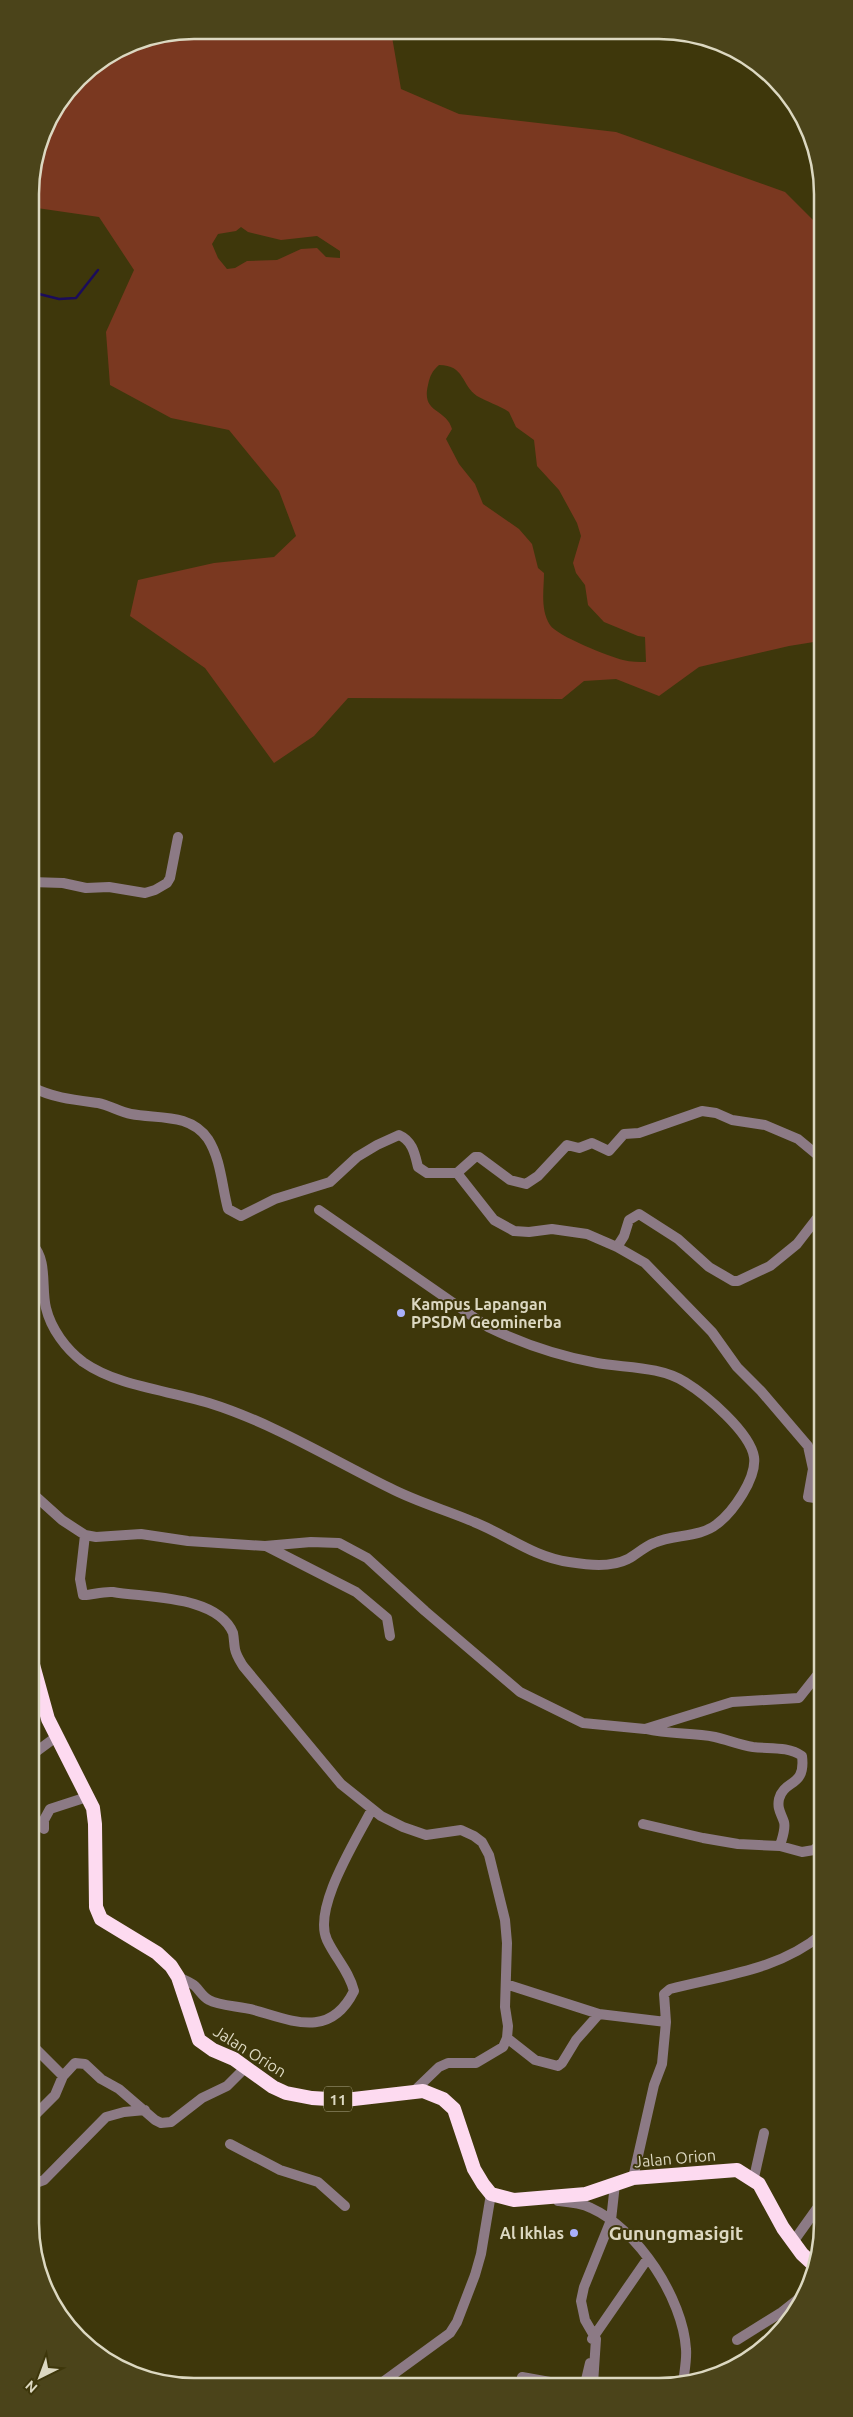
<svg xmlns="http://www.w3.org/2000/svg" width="853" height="2417" font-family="Ubuntu,sans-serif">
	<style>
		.green { fill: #7a3820; fill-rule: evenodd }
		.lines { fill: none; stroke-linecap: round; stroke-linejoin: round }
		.stream { stroke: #1b0c5b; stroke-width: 2.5 }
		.minor { stroke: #8c7a85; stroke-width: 10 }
		.highway { stroke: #fddaf0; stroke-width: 14 }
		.poi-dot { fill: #a9b0fc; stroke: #3e370b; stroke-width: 2 }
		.labels { text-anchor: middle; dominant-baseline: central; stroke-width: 4; stroke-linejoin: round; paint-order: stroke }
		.shield { fill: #3e370b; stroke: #ada88a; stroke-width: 1 }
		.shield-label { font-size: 15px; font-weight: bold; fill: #dcd8c1 }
		.poi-label { font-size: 16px; font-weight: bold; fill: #dcd8c1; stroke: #3e370b; text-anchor: start }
		.street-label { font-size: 16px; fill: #dcd8c1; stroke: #3e370b }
		.quarter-label { font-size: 19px; font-weight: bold; fill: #dcd8c1; stroke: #3e370b }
		.rim { fill: none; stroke: #dcd8c1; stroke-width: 2.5 }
	</style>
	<rect width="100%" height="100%" fill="#3e370b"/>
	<path class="green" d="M194 30 391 31 401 89 459 114 616 132 785 192 820 227V641L789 646 699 667 659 696 616 679 584 681 562 699 348 698 314 736 274 763 205 668 130 616 138 580 214 563 274 557 296 536 279 491 229 430 171 418 110 385 106 332 134 270 99 217 30 207V183L47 121 86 71 131 42ZM241 227 248 232 281 240 317 236 340 251V258L326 257 317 248 301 249 277 260 247 261 235 268 227 269 218 258 212 244 218 234 236 231ZM439 365C465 365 461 385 477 396 487 402 499 405 509 412L516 427 534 440 537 466 559 490 577 523 581 536 573 563 576 573 585 585 588 605 604 622 638 636 645 637 646 662C639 662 631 662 623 660 610 657 557 636 550 625 540 610 544 589 544 573L538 568 532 544 519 529 483 504 475 484 459 464 446 439 452 429C446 408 421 414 428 385 430 376 432 371 439 365Z"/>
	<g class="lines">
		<path class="stream" d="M31 292 59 299 76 298 98 270"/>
		<path class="minor" d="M31 882 63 883 86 888 109 887 145 893 155 890 167 883 170 878 178 837
			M32 1087C53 1098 75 1100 98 1103 109 1105 120 1112 131 1114 158 1119 190 1113 208 1139 221 1159 222 1187 228 1209L241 1216 275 1199 330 1182 357 1157 377 1145 399 1135C413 1141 415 1155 418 1167L427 1173H457L475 1157H479L510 1180 526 1184 538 1176 567 1145 579 1148 592 1143 609 1151 624 1134 639 1133 702 1111 716 1113 732 1120 765 1125 798 1139 821 1158
			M457 1173 494 1220 514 1231 529 1232 552 1229 587 1234 617 1247 645 1263 712 1332 737 1367 761 1391 808 1446 813 1469 808 1497 815 1498 822 1490
			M32 1244C48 1260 41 1288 46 1308 51 1329 66 1349 83 1362 119 1387 168 1390 209 1403 273 1423 331 1459 390 1488 417 1502 446 1510 474 1522 507 1535 533 1557 569 1562 588 1565 610 1568 628 1559 637 1554 644 1547 654 1543 673 1534 700 1538 717 1524 733 1512 757 1478 754 1457 750 1432 706 1395 685 1382 660 1366 625 1368 597 1363 559 1356 523 1344 488 1327L319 1210
			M617 1247 624 1236 629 1220 639 1214 678 1239 709 1267 733 1281H738L770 1266 797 1244 821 1213
			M32 1493 62 1520 85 1535 96 1537 141 1534 188 1541 265 1546 311 1542 339 1543 367 1558 425 1611 520 1692 583 1723 645 1729 732 1702 799 1698 822 1669
			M85 1535 80 1579 83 1595C89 1596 102 1591 113 1592 147 1598 217 1595 233 1633 234 1638 234 1644 235 1649 236 1655 240 1661 243 1666L341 1784 381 1816 403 1827 426 1835 461 1830 474 1836 482 1842 489 1855 505 1920 507 1943 505 2007 508 2026 507 2038 503 2047 476 2063H448L439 2067 414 2091
			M266 1546 356 1592 387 1618 390 1636
			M646 1729C670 1735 692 1732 715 1737 728 1740 740 1745 753 1747 769 1749 788 1746 802 1756 806 1788 784 1779 779 1799 777 1809 781 1813 784 1822 786 1829 782 1838 780 1846
			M33 1754 56 1737
			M643 1824 703 1838 738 1844 780 1846 802 1852 814 1850 822 1842
			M44 1829V1820L50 1809 87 1797
			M178 1977C184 1980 191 1982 195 1986 200 1991 203 1997 209 2000 219 2006 241 2006 254 2010 293 2021 330 2039 354 1991 349 1971 336 1959 327 1940 312 1908 357 1839 372 1809
			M506 1984 599 2014 666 2022
			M507 2038 535 2060 558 2066 562 2063 576 2040 599 2014
			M33 2046 63 2076
			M33 2117 55 2095 63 2076 75 2063 85 2064 101 2079 119 2089 155 2120 161 2123 171 2122 202 2098 227 2086 246 2067
			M230 2144 280 2170 318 2182 345 2206
			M633 2178 654 2085 662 2064 666 2022 664 1994 670 1989C724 1975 779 1970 822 1934
			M753 2182 764 2133
			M33 2184 44 2180 106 2117 124 2112 145 2110
			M558 2201C569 2202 581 2203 591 2208 638 2229 683 2299 686 2349 687 2360 684 2373 683 2384
			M793 2242 823 2200
			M592 2339 648 2258
			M737 2340 782 2312 806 2293
			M522 2377 561 2384
			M380 2384 450 2333 457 2322 475 2275 481 2254 491 2194
			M581 2384 586 2380 590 2363
			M593 2384 596 2339 585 2320 581 2301 584 2287 611 2220 615 2184"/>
		<path class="highway" d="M32 1661 48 1719 93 1808 95 1824 96 1907 101 1919 157 1953 171 1966 178 1977 199 2040 213 2050 234 2059 273 2087 286 2093 312 2098 345 2100 423 2091 443 2099 454 2109 474 2169 483 2184 491 2194 514 2200 586 2194 633 2178 737 2170 759 2184 783 2228 802 2254 815 2266"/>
	</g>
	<g class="poi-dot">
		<circle cx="401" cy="1313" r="5"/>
		<circle cx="574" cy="2233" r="5"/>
	</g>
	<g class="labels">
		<rect class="shield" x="324" y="2086.5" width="28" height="25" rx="4"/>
		<g class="shield-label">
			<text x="338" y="2099">11</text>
		</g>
		<g class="poi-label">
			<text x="411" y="1304">Kampus Lapangan<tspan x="411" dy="18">PPSDM Geominerba</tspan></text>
			<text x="564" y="2233" text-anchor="end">Al Ikhlas</text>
		</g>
		<g class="street-label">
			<text transform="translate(250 2051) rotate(32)">Jalan Orion</text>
			<text transform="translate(675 2158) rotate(-5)">Jalan Orion</text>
		</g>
		<g class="quarter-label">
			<text x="676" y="2233">Gunungmasigit</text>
		</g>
	</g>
	<path d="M0 0H853V2417H0ZM194 39H659A155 155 0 0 1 814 194V2223A155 155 0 0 1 659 2378H194A155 155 0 0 1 39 2223V194A155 155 0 0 1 194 39Z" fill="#4b441a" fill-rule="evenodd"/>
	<path class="rim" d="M194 39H659A155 155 0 0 1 814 194V2223A155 155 0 0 1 659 2378H194A155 155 0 0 1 39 2223V194A155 155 0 0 1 194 39Z"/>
	<g transform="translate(40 2377) rotate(222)" stroke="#3e370b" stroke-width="4" paint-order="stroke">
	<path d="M0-4L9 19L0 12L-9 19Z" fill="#dcd8c1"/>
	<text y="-8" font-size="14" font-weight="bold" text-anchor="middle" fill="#dcd8c1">N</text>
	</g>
</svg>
